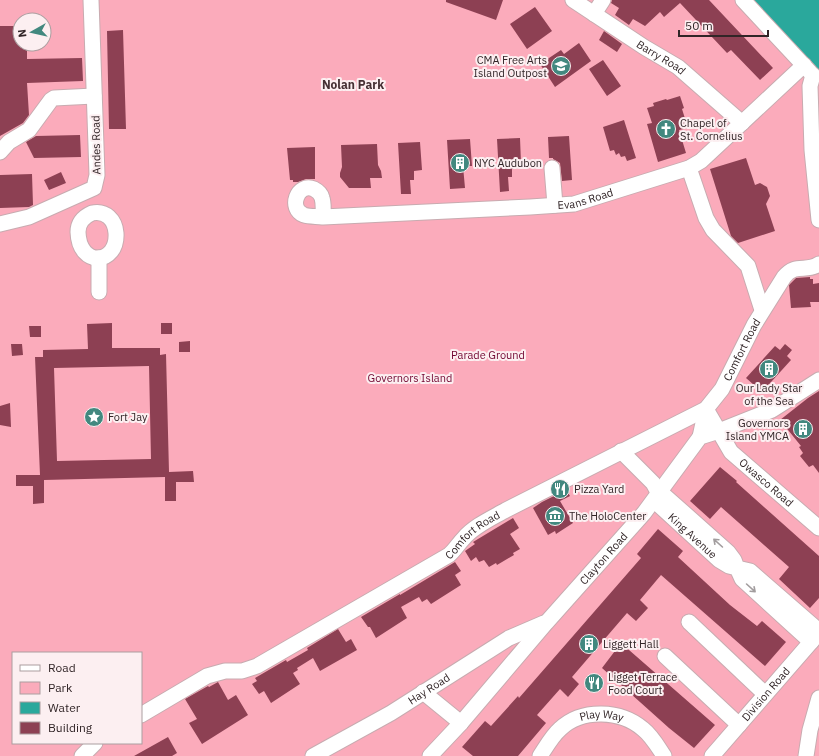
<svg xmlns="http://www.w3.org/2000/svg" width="819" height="756" font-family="'IBM Plex Sans',sans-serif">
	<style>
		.green { fill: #fbabbb; fill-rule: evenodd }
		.water { fill: #2aa89c }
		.building { fill: #8d4053; fill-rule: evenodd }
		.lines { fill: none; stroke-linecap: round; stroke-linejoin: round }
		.minor-casing { stroke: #c8abb0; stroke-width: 17 }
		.minor { stroke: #fff; stroke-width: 15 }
		.oneway { stroke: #a29d9e }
		.labels { text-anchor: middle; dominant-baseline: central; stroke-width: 4; stroke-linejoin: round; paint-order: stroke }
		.street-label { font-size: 11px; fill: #312527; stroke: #fceff1 }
		.poi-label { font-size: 11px; fill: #312527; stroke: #fceff1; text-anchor: start }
		.park-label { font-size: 11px; fill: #710631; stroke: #fceff1 }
		.neighbourhood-label { font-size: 12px; font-weight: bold; fill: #463034; stroke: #fceff1 }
	</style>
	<rect width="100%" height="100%" fill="#fbdde2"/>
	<path class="green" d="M0 0H753L819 70V756H0ZM20 20H44V44H20ZM13 653H141V743H13Z"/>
	<path class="water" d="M753 0H819V70Z"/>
	<path class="building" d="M446 0H503L496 20 446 2Z
		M612 0H709L773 68 760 80 731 50 727 53 680 3 664 17 660 12 645 26 633 19 629 25 615 15 619 8 611 3Z
		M535 7 552 31 527 49 510 24Z
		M0 26H20V44H27V59L82 58 83 81 27 83 29 115 23 123 0 136Z
		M123 30 126 129H109L107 31Z
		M604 31 622 44 617 52 599 40Z
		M579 43 591 61 555 87 540 64 561 50 564 54Z
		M603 60 621 86 607 96 589 69Z
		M680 96 684 108 682 109 688 128 679 130 686 153 658 162 647 124 652 123 647 108 654 106 653 103 666 99 667 100Z
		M624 120 636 158 627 161 625 156 621 157 619 153 616 155 614 150 610 151 603 127Z
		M80 135 81 157 34 158 26 142 36 136Z
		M569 136 572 180 562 181 560 163 553 159V158H549L548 137Z
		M520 138 521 163 516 164 517 169H512V177H508L509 191 500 192 497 139Z
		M470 139 472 166H463L465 188 450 189 447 140Z
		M420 142 422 170 414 171V180H410L411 194H401L398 143Z
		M377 144 378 165 381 171 382 178H370L371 188H349L340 177V173L342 167 341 145Z
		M315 147V179H306L298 182H293V180H290L287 148Z
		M746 158 755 185 760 183 767 187 770 196 766 204 775 231 738 243 731 236 710 169Z
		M61 172 66 183 49 190 44 180Z
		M32 174 33 205 29 207 0 208V175Z
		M810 277V279H813V284L819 283V302H810L811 307 791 308 789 285 796 278Z
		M112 323V348H160V355L166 354 169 472 193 471 194 482H176V501H165V477L44 480V503L33 504V486H16V475H40L35 357H43V350L88 349 87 324ZM149 366 151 459 57 461 54 368Z
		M161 323H172V334H161Z
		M29 326H41V337H30Z
		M190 341V352H179V342Z
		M11 344H22L23 355 12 356Z
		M785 344 792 350 787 356 791 360 762 392 746 378 775 346 780 350Z
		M819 391V473L813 465 809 467 800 456 803 453 799 447 801 446 780 420 808 398Z
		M10 403 11 427 0 425V406Z
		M720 467 737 481 736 482 819 556V598L810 608 779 579 789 567 721 507 710 519 690 501Z
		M566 490 570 496 560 501 573 523 556 534 555 531 548 535 533 508 542 502Z
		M513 518 519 528 510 534 520 549 513 553 514 555 497 565 496 563 489 567 484 560 479 562 476 557 471 561 465 551 475 544 473 542Z
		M658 529 683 551 678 557 730 605 757 626 762 621 786 642 765 666 661 575 640 600 648 608 636 621 627 613 572 677 579 684 568 697 560 689 537 715 546 723 518 756H473L462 747 485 721 491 726 518 696 519 698 641 558 637 554Z
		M455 562 461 571 455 575 461 585 431 604 427 599 422 602 419 597 401 607 407 618 376 638 370 627H368L361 617 400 594V595Z
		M338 629 346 642 351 639 357 650 320 671 313 658 297 668 298 670 293 673 300 684 271 703 264 691 259 694 252 684 257 681 255 678 286 660 287 662 308 650 307 648Z
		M621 643 715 725 694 748 669 728 602 668Z
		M218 682 228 700 236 695 248 715 202 744 189 723 197 719 185 699 208 686 209 687Z
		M168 737 177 753 172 756H134Z"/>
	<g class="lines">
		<g class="minor-casing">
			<g id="minor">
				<path id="s1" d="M573 0 644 47 678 67 742 123"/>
				<path d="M743 0 810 72"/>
				<path d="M594 14 603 0"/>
				<path d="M813 75 810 86 812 150 819 220"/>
				<path d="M0 152 9 142 29 130 51 100 54 98 94 96"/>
				<path d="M552 168 555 205"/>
				<path d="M689 168 706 218 713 230 748 266 762 310"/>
				<path d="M92 213C106 210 115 220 116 233 118 265 79 268 78 232 78 223 83 217 92 213Z"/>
				<path id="s2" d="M323 217C323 211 324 204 322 198 321 194 318 191 314 189 297 182 288 209 304 215 310 217 317 216 323 217L530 207 574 204 689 168 701 161 804 65"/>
				<path d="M0 224 29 217 94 188 97 175 91 0"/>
				<path d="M99 258V292"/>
				<path id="s3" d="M700 437 706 409 731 452 819 528"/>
				<path id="s4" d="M621 451 653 483 659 494 660 506 719 560 729 566 737 568 742 579 811 642"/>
				<path d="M659 494 665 496 728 552 734 560 737 568 750 571 819 631"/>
				<path d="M689 622 765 694"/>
				<path d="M665 656 739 725"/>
				<path d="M423 692 461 723"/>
				<path id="s5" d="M141 715 207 676 225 671H242L257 666 449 555C455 550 458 544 464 538 474 526 492 518 506 510L706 409 722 389 754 325 784 277C796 262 806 273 819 264"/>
				<path d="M82 756 95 743"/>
				<path id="s6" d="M313 756 391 713 509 638 544 623"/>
				<path id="s7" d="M430 756 461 723 546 623 644 513 700 437 719 431 772 410 819 380"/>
				<path id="s8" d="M540 756C546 747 552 736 560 729 582 708 621 710 643 729 652 736 658 747 664 756"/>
				<path id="s9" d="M712 756 817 635"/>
				<path d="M806 756 810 730 819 698"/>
			</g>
		</g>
		<use href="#minor" class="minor"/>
	</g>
	<defs><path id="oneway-shaft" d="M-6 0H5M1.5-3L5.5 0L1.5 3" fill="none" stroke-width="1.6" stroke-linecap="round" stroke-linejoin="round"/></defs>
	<g class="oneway">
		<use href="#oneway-shaft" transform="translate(718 543) rotate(-138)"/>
		<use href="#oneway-shaft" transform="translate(751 588) rotate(42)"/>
	</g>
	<defs>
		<g id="school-disc" transform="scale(1)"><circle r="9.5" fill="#42887f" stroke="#fceff1"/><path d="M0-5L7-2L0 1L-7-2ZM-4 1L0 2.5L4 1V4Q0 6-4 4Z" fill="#fff"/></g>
		<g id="church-disc" transform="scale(1)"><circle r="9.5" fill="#42887f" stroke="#fceff1"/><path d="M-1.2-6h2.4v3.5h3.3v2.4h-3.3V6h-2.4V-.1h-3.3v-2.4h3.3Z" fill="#fff"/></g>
		<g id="building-disc" transform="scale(1)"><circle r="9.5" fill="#42887f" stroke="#fceff1"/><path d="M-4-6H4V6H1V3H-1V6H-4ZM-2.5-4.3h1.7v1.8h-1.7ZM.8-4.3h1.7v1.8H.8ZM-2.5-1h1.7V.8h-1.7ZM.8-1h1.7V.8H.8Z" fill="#fff"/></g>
		<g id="sight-disc" transform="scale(1)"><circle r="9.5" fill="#42887f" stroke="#fceff1"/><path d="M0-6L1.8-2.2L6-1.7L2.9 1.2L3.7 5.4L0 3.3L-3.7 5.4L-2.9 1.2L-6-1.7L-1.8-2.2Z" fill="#fff"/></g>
		<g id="restaurant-disc" transform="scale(1)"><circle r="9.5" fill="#42887f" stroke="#fceff1"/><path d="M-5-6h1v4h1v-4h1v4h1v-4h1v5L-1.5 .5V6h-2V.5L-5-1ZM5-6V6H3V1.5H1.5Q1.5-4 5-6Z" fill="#fff"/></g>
		<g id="museum-disc" transform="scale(1)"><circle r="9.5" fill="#42887f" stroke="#fceff1"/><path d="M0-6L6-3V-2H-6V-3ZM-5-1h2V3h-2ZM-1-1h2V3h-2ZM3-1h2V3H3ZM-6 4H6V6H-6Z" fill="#fff"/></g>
	</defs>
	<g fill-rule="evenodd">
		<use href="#school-disc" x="561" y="66"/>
		<use href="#church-disc" x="666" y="129"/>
		<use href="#building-disc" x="460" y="163"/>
		<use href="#building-disc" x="769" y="369"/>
		<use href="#sight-disc" x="94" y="417"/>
		<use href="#building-disc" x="803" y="429"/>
		<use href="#restaurant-disc" x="560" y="489"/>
		<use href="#museum-disc" x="555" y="516"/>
		<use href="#building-disc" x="589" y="644"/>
		<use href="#restaurant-disc" x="594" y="683"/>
	</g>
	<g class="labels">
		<g class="street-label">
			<text stroke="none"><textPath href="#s1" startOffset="105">Barry Road</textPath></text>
			<text transform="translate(96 145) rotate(-91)">Andes Road</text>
			<text stroke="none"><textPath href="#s2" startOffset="357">Evans Road</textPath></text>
			<text stroke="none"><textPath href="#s5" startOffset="717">Comfort Road</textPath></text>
			<text stroke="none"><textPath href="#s3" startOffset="125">Owasco Road</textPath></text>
			<text stroke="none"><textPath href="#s5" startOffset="381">Comfort Road</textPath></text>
			<text stroke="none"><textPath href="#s4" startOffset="114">King Avenue</textPath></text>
			<text stroke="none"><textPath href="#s7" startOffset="263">Clayton Road</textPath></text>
			<text stroke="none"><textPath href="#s6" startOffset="134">Hay Road</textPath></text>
			<text stroke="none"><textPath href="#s9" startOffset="82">Division Road</textPath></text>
			<text stroke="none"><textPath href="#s8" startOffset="79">Play Way</textPath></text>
		</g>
		<g class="poi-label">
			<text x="547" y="60" text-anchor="end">CMA Free Arts<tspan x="547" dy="13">Island Outpost</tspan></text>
			<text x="680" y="123">Chapel of<tspan x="680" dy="13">St. Cornelius</tspan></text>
			<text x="474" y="163">NYC Audubon</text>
			<text x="769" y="388" text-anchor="middle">Our Lady Star<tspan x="769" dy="13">of the Sea</tspan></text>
			<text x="108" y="417">Fort Jay</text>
			<text x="789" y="423" text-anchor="end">Governors<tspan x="789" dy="13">Island YMCA</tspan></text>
			<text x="574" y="489">Pizza Yard</text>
			<text x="569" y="516">The HoloCenter</text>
			<text x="603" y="644">Liggett Hall</text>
			<text x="608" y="677">Ligget Terrace<tspan x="608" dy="13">Food Court</tspan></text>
		</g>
		<g class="park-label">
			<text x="488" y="355">Parade Ground</text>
			<text x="410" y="378">Governors Island</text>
		</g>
		<g class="neighbourhood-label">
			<text x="353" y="84">Nolan Park</text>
		</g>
	</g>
	<rect x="12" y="652" width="130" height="92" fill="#fceff1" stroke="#ab9ea0"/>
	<rect x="20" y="665" width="20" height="6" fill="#ffffff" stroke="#ab9ea0"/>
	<text x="48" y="672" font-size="12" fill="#312527">Road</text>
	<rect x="20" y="682" width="20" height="12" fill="#fbabbb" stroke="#ab9ea0"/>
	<text x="48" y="692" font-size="12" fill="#312527">Park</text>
	<rect x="20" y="702" width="20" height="12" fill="#2aa89c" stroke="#ab9ea0"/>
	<text x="48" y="712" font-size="12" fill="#312527">Water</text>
	<rect x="20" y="722" width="20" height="12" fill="#8d4053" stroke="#ab9ea0"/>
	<text x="48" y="732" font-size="12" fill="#312527">Building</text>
	<g transform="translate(32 32) rotate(262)"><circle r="19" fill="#fceff1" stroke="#ab9ea0"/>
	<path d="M0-3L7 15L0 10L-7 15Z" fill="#42887f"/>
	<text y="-6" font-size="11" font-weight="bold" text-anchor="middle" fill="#312527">N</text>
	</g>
	<path d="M679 30v6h89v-6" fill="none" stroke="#312527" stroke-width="2"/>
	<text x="685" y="30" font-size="12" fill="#312527" stroke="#fceff1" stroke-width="3" paint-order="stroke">50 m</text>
</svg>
